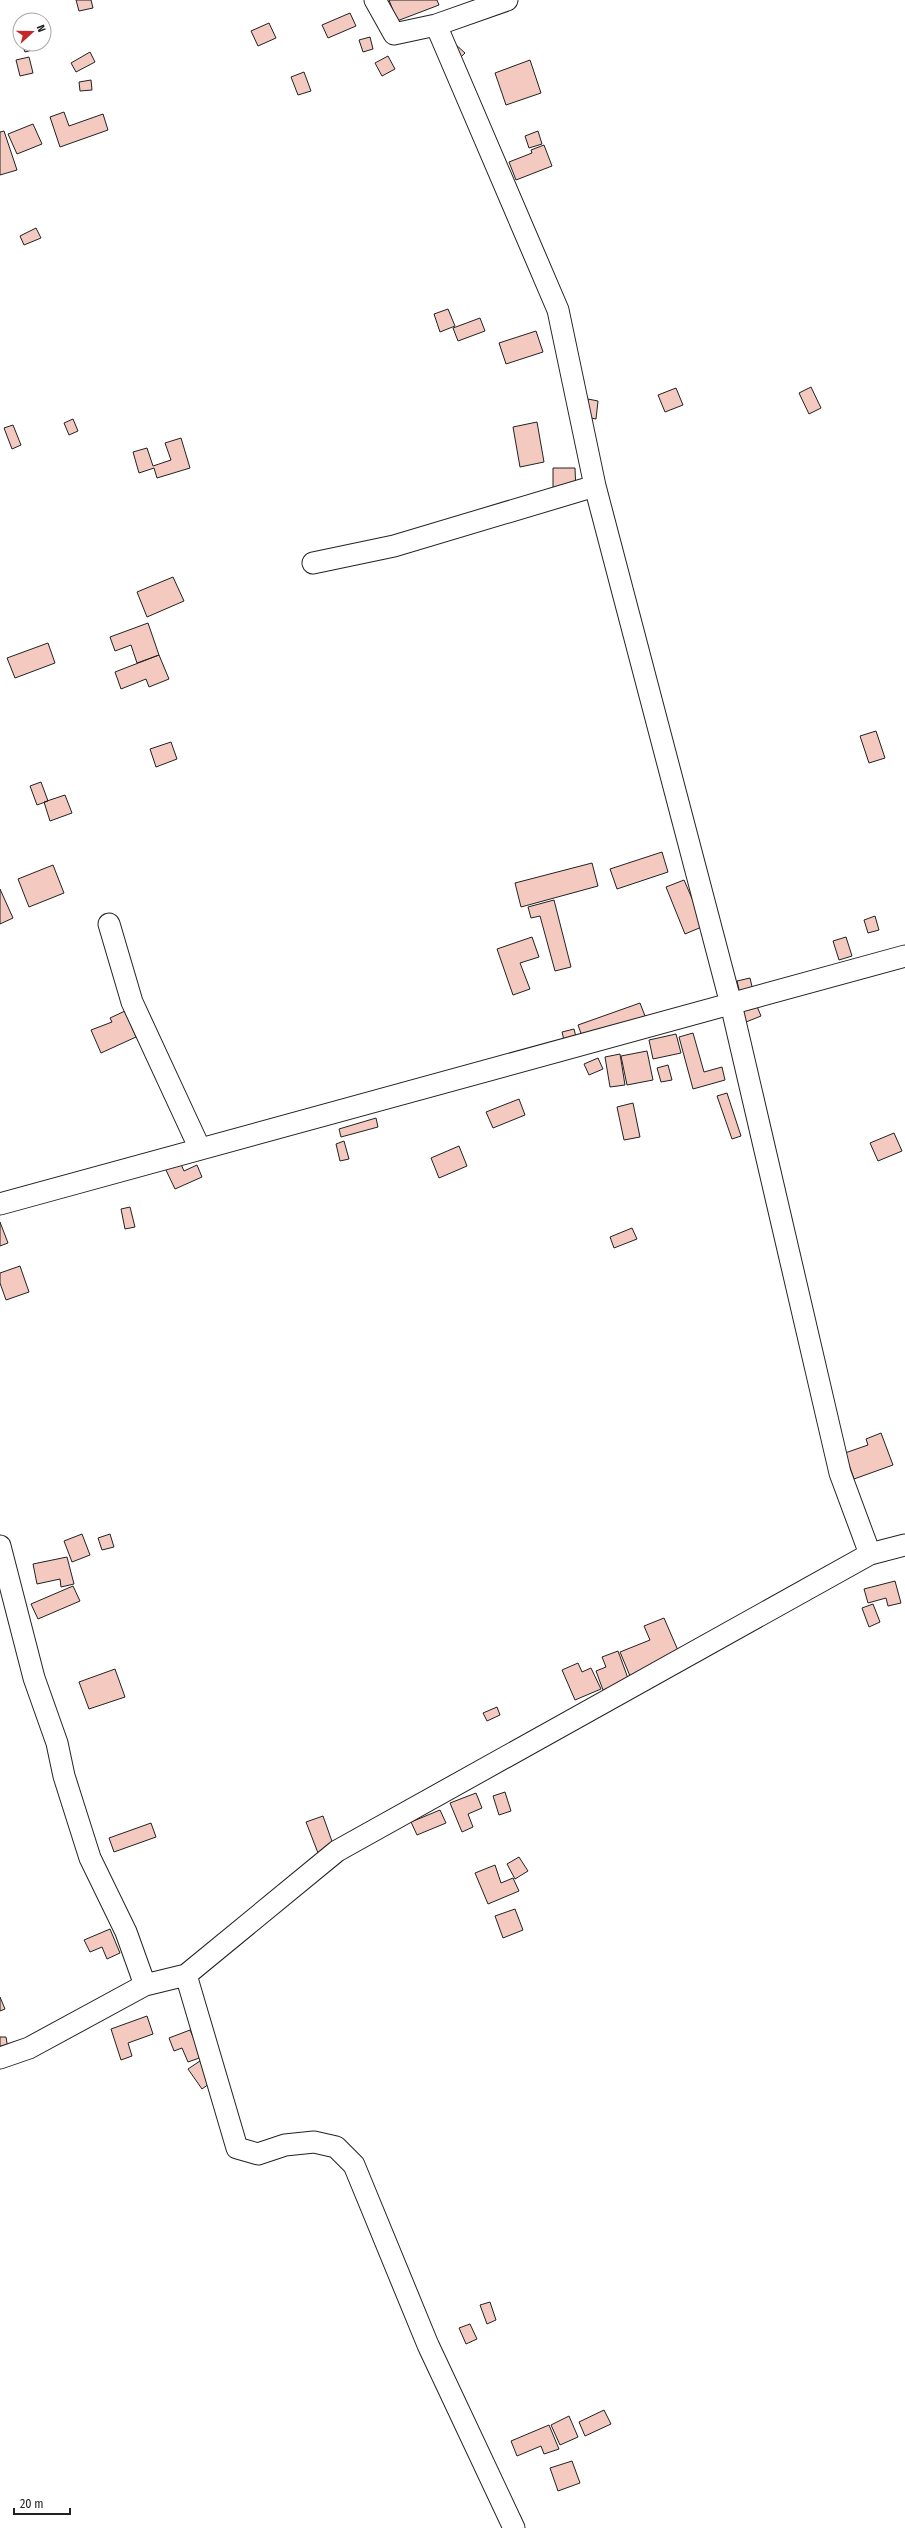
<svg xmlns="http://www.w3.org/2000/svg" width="905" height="2528" font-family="'Fira Sans Condensed',sans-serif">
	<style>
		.building { fill: #f3c9c0; stroke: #222 }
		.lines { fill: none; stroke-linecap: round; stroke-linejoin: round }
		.minor-casing { stroke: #222; stroke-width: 23 }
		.minor { stroke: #fff; stroke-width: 21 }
	</style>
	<rect width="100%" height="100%" fill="#fff"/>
	<path class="building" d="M76 0H91L93 8 79 11Z
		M389 0H437L439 5 397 21Z
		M350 13 356 26 328 38 322 25Z
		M269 23 276 38 258 46 251 31Z
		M370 37 373 49 363 52 359 40Z
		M454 43 465 53 458 60Z
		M22 44H38L40 48 25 52Z
		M90 52 95 62 76 72 71 63Z
		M388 56 395 69 382 76 375 63Z
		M29 57 33 73 20 76 16 60Z
		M530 60 541 93 506 105 495 73Z
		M304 72 311 91 298 95 291 77Z
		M91 80 92 90 80 91 79 82Z
		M64 112 69 126 103 114 108 130 60 147 50 117Z
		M33 124 42 144 17 154 8 134Z
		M4 131 17 170 0 175V132Z
		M538 131 542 144 529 148 525 136Z
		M544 145 552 166 516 180 509 162 532 153 531 150Z
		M36 228 41 238 24 245 20 236Z
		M448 309 455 326 440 332 434 314Z
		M480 318 485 331 458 341 453 328Z
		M536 331 543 352 506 364 499 343Z
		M811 387 821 408 809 414 799 393Z
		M676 388 683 405 665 412 658 395Z
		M588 399 598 401 596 419 586 417Z
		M73 419 78 431 69 435 64 423Z
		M537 422 544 462 520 467 513 427Z
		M13 425 21 445 12 449 4 428Z
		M181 438 190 468 157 478 154 468 139 473 133 452 147 448 153 466 171 460 165 443Z
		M553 468H575L576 493 553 494Z
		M173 577 184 601 147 617 137 592Z
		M148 623 159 655 137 663 131 645 115 651 110 637Z
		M48 643 55 663 15 678 7 658Z
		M159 655 169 679 149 687 146 679 121 689 115 672Z
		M876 731 885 758 869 763 860 736Z
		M171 742 177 759 156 767 150 749Z
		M41 782 48 801 37 805 30 786Z
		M65 795 72 813 50 821 44 802Z
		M662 852 668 872 617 889 610 869Z
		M592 863 598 886 521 907 515 883Z
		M53 865 64 893 29 907 18 879Z
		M684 880 704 926 685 934 666 887Z
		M0 889 13 918 0 924Z
		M554 900 571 967 555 971 540 916 531 918 528 907Z
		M875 916 879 930 868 933 864 920Z
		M532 937 539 957 520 963 530 989 513 995 497 949Z
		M846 937 852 956 839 960 833 941Z
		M750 978 754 995 741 998 737 981Z
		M640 1003 645 1016 583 1039 578 1025Z
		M756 1004 761 1016 741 1024 736 1012Z
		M125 1011 136 1037 101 1053 91 1030 112 1022 110 1018Z
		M574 1029 577 1041 565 1044 562 1032Z
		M693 1033 704 1072 722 1067 725 1080 693 1089 679 1037Z
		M676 1034 681 1053 653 1059 649 1040Z
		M647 1051 653 1080 627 1085 621 1056Z
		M620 1054 625 1085 610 1087 605 1057Z
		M598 1058 603 1069 589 1075 584 1064Z
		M668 1065 672 1080 661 1082 657 1068Z
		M727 1093 741 1136 732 1139 717 1096Z
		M519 1099 525 1115 493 1128 486 1112Z
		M633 1103 640 1137 624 1140 617 1107Z
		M376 1118 378 1127 341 1137 339 1129Z
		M894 1133 902 1151 878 1161 870 1143Z
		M344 1141 349 1159 340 1161 336 1144Z
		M459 1146 467 1166 439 1178 431 1158Z
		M180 1162 184 1171 197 1165 202 1177 175 1189 165 1168Z
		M130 1207 135 1227 125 1229 121 1209Z
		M0 1222 8 1243 0 1246Z
		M632 1228 637 1239 614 1248 610 1237Z
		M20 1266 29 1292 6 1300 0 1283V1273Z
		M881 1433 893 1465 854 1479 845 1453 868 1445 866 1439Z
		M82 1534 90 1555 72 1562 64 1541Z
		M110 1534 114 1547 102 1550 98 1538Z
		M67 1557 74 1584 61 1587 60 1579 37 1584 33 1564Z
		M895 1581 901 1603 888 1606 886 1598 868 1603 864 1589Z
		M73 1586 80 1601 38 1619 31 1604Z
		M873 1604 880 1622 869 1627 862 1608Z
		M664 1618 680 1655 630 1676 620 1652 650 1640 644 1626Z
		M618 1651 629 1681 603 1690 596 1671 606 1667 602 1657Z
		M578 1663 582 1672 591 1668 601 1689 575 1700 562 1670Z
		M115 1669 125 1697 89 1709 79 1682Z
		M497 1707 500 1715 487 1721 483 1713Z
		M505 1792 511 1811 499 1815 493 1796Z
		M476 1793 482 1808 468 1814 473 1827 462 1832 450 1803Z
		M440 1810 446 1823 417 1835 411 1822Z
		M323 1816 334 1847 318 1853 306 1822Z
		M151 1823 156 1837 114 1852 109 1838Z
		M519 1857 528 1871 515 1879 507 1864Z
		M495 1865 501 1883 513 1878 519 1891 488 1904 475 1873Z
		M515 1909 523 1930 503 1938 495 1916Z
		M110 1929 120 1953 107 1959 102 1947 90 1952 84 1940Z
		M0 1997 5 2009 0 2011Z
		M147 2016 153 2034 128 2043 132 2056 121 2060 111 2029Z
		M190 2030 202 2057 188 2062 182 2048 174 2051 169 2038Z
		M0 2037H6L8 2049 0 2050Z
		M200 2061 213 2081 202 2089 188 2069Z
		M490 2302 496 2320 487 2324 480 2305Z
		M470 2324 477 2339 466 2344 459 2328Z
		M604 2410 611 2424 585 2436 579 2422Z
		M569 2416 578 2437 560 2445 551 2425Z
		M549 2425 559 2449 544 2454 541 2446 517 2456 511 2441Z
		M572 2461 580 2483 558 2491 550 2468Z"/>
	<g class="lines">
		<g class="minor-casing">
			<path id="minor" d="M375 0 394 34 436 25 558 310 595 486 731 1004 840 1473 870 1554
				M436 25 507 0
				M313 563 394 546 595 486
				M109 924 132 1002 200 1149
				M0 1204 905 956
				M0 1546 34 1678 57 1743 64 1776 90 1858 126 1932 145 1985
				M186 1975 237 2148 258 2154 285 2145 314 2142 336 2147 354 2165 428 2345 514 2528
				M0 2058 29 2048 145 1985 186 1975 337 1851 870 1554 905 1545"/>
		</g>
		<use href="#minor" class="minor"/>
	</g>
	<g transform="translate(32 32) rotate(69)"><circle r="19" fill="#ffffff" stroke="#a7a7a7"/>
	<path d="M0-3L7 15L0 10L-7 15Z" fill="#c62828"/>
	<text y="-6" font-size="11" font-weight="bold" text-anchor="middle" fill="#222222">N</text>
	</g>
	<path d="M14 2508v6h56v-6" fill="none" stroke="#222222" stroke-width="2"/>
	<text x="20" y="2508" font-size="12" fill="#222222" stroke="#ffffff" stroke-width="3" paint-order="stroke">20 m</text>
</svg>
